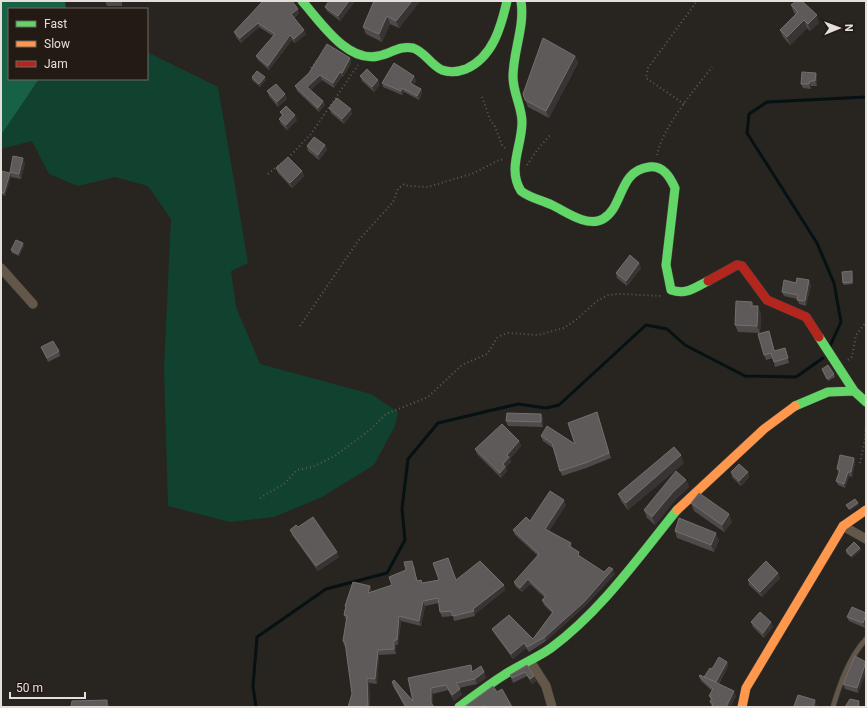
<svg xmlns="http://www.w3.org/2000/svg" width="867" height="708" font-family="Roboto,sans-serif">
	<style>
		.green { fill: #114230 }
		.forest { fill: #176146 }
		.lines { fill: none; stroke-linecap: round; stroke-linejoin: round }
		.stream { stroke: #051113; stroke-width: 3 }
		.lane-casing { stroke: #423e3b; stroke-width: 6 }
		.street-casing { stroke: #423e3b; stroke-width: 10 }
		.fast-casing { stroke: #423e3b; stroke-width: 10 }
		.slow-casing { stroke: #423e3b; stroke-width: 10 }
		.jam-casing { stroke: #423e3b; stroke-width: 10 }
		.path { stroke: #615950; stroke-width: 2; stroke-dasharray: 1 3; stroke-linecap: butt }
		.lane { stroke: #635749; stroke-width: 4.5 }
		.street { stroke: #635749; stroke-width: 9 }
		.fast { stroke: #63d668; stroke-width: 9 }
		.slow { stroke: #ff974d; stroke-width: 9 }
		.jam { stroke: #b3261e; stroke-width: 9 }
		.wall { fill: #4f4a4a }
		.shaded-wall { fill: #393433 }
		.building { fill: #5f5a5a; stroke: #746f6e }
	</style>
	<rect width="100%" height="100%" fill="#282420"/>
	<path class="green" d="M147 52 218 87 248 263 231 271 236 307 260 364 371 394 398 412 395 426 374 465 322 497 274 517 230 522 168 506 164 368 171 219 148 186 115 177 78 186 49 174 32 141 1 149V135L39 79H147Z"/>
	<path class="forest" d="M1 1H65L66 9H9V79H39L1 135Z"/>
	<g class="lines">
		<path class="stream" d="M830 346 841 322 834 283 817 243 747 133 749 114 767 102 866 97
			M256 707 253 686 257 637 326 589 387 573 405 540 402 509 408 459 438 423 518 404 546 408 559 405 646 325 667 329 685 345 745 376 796 377 823 358"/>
		<g class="lane-casing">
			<path id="lane" d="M833 707C840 683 849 658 866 639"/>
		</g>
		<g class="street-casing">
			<path id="street" d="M1 268 33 304
				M843 526 866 539
				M530 661 546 686 552 707"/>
		</g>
		<g class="fast-casing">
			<path id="fast" d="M302 1C320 21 347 63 378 56 390 54 400 45 413 48 425 52 431 65 442 70 450 73 458 72 466 69 493 57 501 27 507 1
				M521 1C525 27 513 51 513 77 513 93 522 107 522 122 522 147 507 168 521 191 530 198 541 200 552 205 565 211 587 228 603 219 624 207 618 171 649 167 663 165 670 177 675 188L666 265 671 290C687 295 694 288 708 281
				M819 337 854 391 866 402
				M795 406 828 392 854 391
				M459 707C474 696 488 685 504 675 519 665 537 658 551 648 601 611 638 558 677 510"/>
		</g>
		<g class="slow-casing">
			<path id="slow" d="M677 510 764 429 795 406
				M742 707 746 688 843 526 866 510"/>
		</g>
		<g class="jam-casing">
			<path id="jam" d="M708 281 737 265 742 266 767 300 806 317 819 337"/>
		</g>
		<path class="path" d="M311 68 318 59
			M482 97 491 122 494 124 502 145 506 149
			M684 104 646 78 648 68 697 1
			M657 155C662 128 695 89 712 67
			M288 158 311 134 358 65
			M527 165 538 149 551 134
			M268 174 283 162
			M300 326 358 241 393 202 398 189 404 184 408 186 428 187 474 173 499 160 505 159
			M848 360 852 357 856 335 866 322
			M860 463 865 439 866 423
			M260 498 284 484 297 470 312 467 335 456 371 429 386 414 428 397 462 365 487 354 497 338 502 335 508 333 538 335 564 328 577 319 597 301 608 295 621 294 662 296"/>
		<use href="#lane" class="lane"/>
		<use href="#street" class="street"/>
		<use href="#fast" class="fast"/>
		<use href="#slow" class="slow"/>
		<use href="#jam" class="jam"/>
	</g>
	<path class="wall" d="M105 1H122V6H107Z
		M263 1 299 13 294 18 306 34 295 43 292 40 269 70 258 60 256 56 273 36 259 27 241 43 236 37 234 32Z
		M329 1H355L340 21 327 11 325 7Z
		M420 1 399 28 390 24 382 42 366 34 363 27Z
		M791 5 819 23 810 31 807 28 790 45 783 37 780 30 796 15 794 13Z
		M575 56 578 63 549 118 528 107 525 100Z
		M350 58 351 63 343 77 342 76 334 88 322 80 310 90 323 101 325 105 319 112 297 91 295 86Z
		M816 73 817 78V86H811V89L803 88 801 84Z
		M360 76 380 85 374 92 362 81Z
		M414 76 416 81 413 85 421 89 422 93 419 100 404 92 402 95 383 87 382 83Z
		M252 77 266 80 260 87 252 80Z
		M267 91 287 99 278 107 269 96Z
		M329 108 352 114 344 124 331 113Z
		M280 112 297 120 287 130 281 124 279 119 282 116Z
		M325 145 327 150 319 160 308 151 307 146Z
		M25 163 21 179 11 177V176L5 196 1 194V171L10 173V172Z
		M276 168 302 171 304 176 292 188 278 173Z
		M24 246 19 256 12 253 11 250Z
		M639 263 641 268 627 286 617 278 616 273Z
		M852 273 853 284 844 285 843 283Z
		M811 285 806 306 799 304 797 299 784 296 782 292Z
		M753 306 761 314 760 333 769 331 775 351 785 348 789 363 775 367 773 358 766 360 764 355 760 333 738 332 735 325Z
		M41 347 59 351 60 356 48 362Z
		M822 369 834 374 835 377 828 381Z
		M597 412 611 458 586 468 562 476 553 448 543 441 541 436 575 444Z
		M541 414 543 419V427L508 426 506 421Z
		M519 441 521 446 510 459 511 462 506 467 507 471 501 478 477 454 475 449Z
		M854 458 855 463 852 477 849 476 845 488 838 485 836 481 839 474 837 469Z
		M684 463 628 510 621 501 618 494Z
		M731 472H748L749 477 741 486 732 477Z
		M686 480 689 487 676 499 655 525 647 518 644 510Z
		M691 503 732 522 724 532 694 511Z
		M566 505 549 531 571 543 572 548 581 557 604 572 615 574 585 606 546 641 529 652 526 648 513 659 494 633 492 629 533 639 552 613 544 605 542 600 545 598 530 584 522 592 515 586 514 582 538 556 515 535 513 530Z
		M298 527 339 557 318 571 292 535 290 530Z
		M675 531 719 540 714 552 677 538Z
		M860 548 861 550 852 558 846 553V550Z
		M414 566 417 581 421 580 422 583 456 580 505 590 475 614V616L454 621 453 616 442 617 440 612 439 603 425 606 421 626 401 621 398 645H396V654L379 655 377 684 369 683 370 707H348L352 694 346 646H344L343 641 346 620 344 615 345 608V606L370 586 372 592 392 585 406 570Z
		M778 573 780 578 762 597 749 585 748 580Z
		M866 613 865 628 849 621 847 617Z
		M751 622 773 627 764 638 753 627Z
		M727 662 728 666 719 684 736 696 730 707H712L710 702 711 700 709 696 712 691 701 681 699 676 704 677 712 669Z
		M866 662V672L858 693 845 689 843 684Z
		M527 665 534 676 536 681 532 684 527 676 513 683 510 675Z
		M473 671 484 672 486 678 477 684 459 688 462 695 454 701 448 690 433 694V706L434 707H405L394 688 392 682 413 701 408 678Z"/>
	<path class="shaded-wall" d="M349 1H355L340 21 338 16Z
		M412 1H420L399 28 396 21Z
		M298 9 299 13 292 19 291 14Z
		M817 15 819 23 810 31 808 24Z
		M387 16 390 24 382 42 379 34Z
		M804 20 807 28 790 45 787 37Z
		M258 23 259 27 241 43 240 38Z
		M304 30 306 34 295 43 294 39Z
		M290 35 292 40 269 70 268 66Z
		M575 56 578 63 549 118 546 111Z
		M350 58 351 63 343 77 342 73Z
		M340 72 342 76 334 88 333 83Z
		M816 73 817 78V86L815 81Z
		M320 75 322 80 309 92 307 87Z
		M414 76 416 81 411 87 410 83Z
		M265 77 266 80 260 87 259 84Z
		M378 80 380 85 374 92 372 87Z
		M810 81 811 86V89L809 84Z
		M402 88 404 92 402 95 401 91Z
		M421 89 422 93 419 100 417 96Z
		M285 94 287 99 278 107 277 102Z
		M323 101 325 105 319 112 318 108Z
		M351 109 352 114 344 124 342 119Z
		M295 115 297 120 287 130 286 125Z
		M325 145 327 150 319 160 318 155Z
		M23 158 25 163 21 179 19 174Z
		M302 171 304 176 292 188 290 183Z
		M10 173 11 176 5 196 4 193Z
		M23 243 24 246 19 256 18 254Z
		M639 263 641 268 627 286 626 281Z
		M809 280 811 285 806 306 805 301Z
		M758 306 761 314 760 333 757 326Z
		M541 414 543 419V427L541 422Z
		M519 441 521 446 510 459 511 462 506 467 507 471 501 478 500 473 503 464 507 455Z
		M681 455 684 463 628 510 626 503Z
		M854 458 855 463 852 477 851 472Z
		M748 472 749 477 741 486 739 481Z
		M848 472 849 476 845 488 844 484Z
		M686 480 689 487 676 499 655 525 652 517 673 492Z
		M564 500 566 505 547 534 545 529Z
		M858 503 859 505 850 511 849 509Z
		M729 514 732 522 724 532 722 525Z
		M716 533 719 540 714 552 711 545Z
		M860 548 861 550 852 558 851 556Z
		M337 552 339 557 318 571 316 566Z
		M613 569 615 574 585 606 546 641 545 637Z
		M778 573 780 578 762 597 760 592Z
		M528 579 530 584 522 592 520 588Z
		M504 585 505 590 475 614V616L473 609Z
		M370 586 372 591 370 598 368 593Z
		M423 601 425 606 421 626 419 621Z
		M866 615V624L865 628 863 623Z
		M399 616 401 621 398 645 397 640Z
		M771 622 773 627 764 638 763 633Z
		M394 640 396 645V654L394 649Z
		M524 643 526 648 513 659 511 654Z
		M378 650 379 655 377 684 375 679Z
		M727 662 728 666 717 686 716 682Z
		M866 662V672L858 693 857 688Z
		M484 672 486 678 477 684 475 679Z
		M534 676 536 681 532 684 530 679Z
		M367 678 369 683 370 707H368Z
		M431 688 433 694V707L431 703Z
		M460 689 462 695 454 701 452 695Z
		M734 691 736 696 730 707H726Z
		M107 700 110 707H107Z
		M815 700 817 705 816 707H813Z
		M859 701 861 706V707H858Z"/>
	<path class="building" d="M263 1H292L298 9 291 14 304 30 294 39 290 35 268 66 256 56 275 34 258 23 240 38 234 32Z
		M329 1H349L338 16 325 7Z
		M374 1H412L396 21 387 16 379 34 363 27Z
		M796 1H802L817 15 808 24 804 20 787 37 780 30 798 12 791 5Z
		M543 38 575 56 546 111 525 100 523 94Z
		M327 44 350 58 342 73 340 72 333 83 320 75 307 87 323 101 318 108 295 86 309 73Z
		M394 63 414 76 410 83 421 89 417 96 402 88 401 91 382 83Z
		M367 69 378 80 372 87 360 76Z
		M257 71 265 77 259 84 252 77Z
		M802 72 816 73 815 81H810L809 84H801Z
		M276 84 285 94 277 102 267 91Z
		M337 98 351 109 342 119 329 108Z
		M286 106 295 115 286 125 279 119 283 115 280 112Z
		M314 137 325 145 318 155 307 146Z
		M13 156 23 158 19 174 10 172Z
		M288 157 302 171 290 183 276 168Z
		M1 171 10 173 4 193 1 192Z
		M16 240 23 243 18 254 11 250Z
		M630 255 639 263 626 281 616 273Z
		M852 271V282L843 283 842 272Z
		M797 278 809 280 805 301 797 300 798 295 782 292 784 280 796 283Z
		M736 301 752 302V306H758L757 326 735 325Z
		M769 331 774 351 785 348 788 358 774 362 771 353 764 355 758 334Z
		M53 341 59 351 47 358 41 347Z
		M828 365 834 374 827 379 822 369Z
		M597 412 609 453 585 463 560 471 552 443 541 436 547 426 575 444 568 423Z
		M507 413 541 414V422L506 421Z
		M502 424 519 441 507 455 509 457 503 464 505 467 500 473 475 449Z
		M674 447 681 455 626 503 618 494Z
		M840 455 854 458 851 472H848L844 484 836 481 840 470 837 469Z
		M739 464 748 472 739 481 731 472Z
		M676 471 686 480 673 492 652 517 644 510Z
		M550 491 564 500 545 529 571 543 569 546 579 552 578 555 604 572 609 567 613 569 584 602 545 637 527 647 524 643 511 654 492 629 509 615 533 639 553 612 542 600 546 596 528 579 520 588 514 582 539 554 513 530 526 517 530 521Z
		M699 493 729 514 722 525 691 503Z
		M855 499 858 503 849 509 846 505Z
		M313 517 337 552 316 566 290 530 296 525 298 527Z
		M679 518 716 533 711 545 675 531Z
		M854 542 860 548 851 556 846 550Z
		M448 558 456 580 480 561 504 585 473 609 474 611 453 616 451 611 440 612 438 598 423 601 419 621 399 616 397 640H394V649L378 650 375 679 367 678 368 707H348L352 694 345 642 343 641 347 616 344 615 346 606H345L353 582 370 586 368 593 392 585 389 577 406 570 404 562 412 561 417 581 421 580 422 583 439 580 433 563Z
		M766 561 778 573 760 592 748 580Z
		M852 607 866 613V615L863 623 847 617Z
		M760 612 771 622 763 633 751 622Z
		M855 656 866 662 857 688 843 684Z
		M719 657 727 662 716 682 704 677 710 668 712 669Z
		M471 665 472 672 481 666 484 672 475 679 456 683 460 689 452 695 446 685 431 688V703L434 707H406L392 682 394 680 413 701 408 678Z
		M527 665 534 676 530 679 525 672 512 678 510 675Z
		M700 675 734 691 726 707H712L713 704 710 702 712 698 709 696 713 689 699 676Z
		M493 686 497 692 502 689 512 707H484V705L481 707H464Z
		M798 695 815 700 813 707H798L794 706Z
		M850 699 859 701 858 707H845Z
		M107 700V707H71L72 701Z"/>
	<rect width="867" height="708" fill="none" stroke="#e5dfdb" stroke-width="4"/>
	<rect x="8" y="8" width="140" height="72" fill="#231a14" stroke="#716964"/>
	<rect x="16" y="21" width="20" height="6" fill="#63d668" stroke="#716964"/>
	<text x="44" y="28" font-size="12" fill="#e5dfdb">Fast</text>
	<rect x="16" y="41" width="20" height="6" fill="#ff974d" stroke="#716964"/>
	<text x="44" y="48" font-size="12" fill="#e5dfdb">Slow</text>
	<rect x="16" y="61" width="20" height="6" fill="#b3261e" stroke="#716964"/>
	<text x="44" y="68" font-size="12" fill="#e5dfdb">Jam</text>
	<g transform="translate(839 28) rotate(89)" stroke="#231a14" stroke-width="3" paint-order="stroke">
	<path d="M0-3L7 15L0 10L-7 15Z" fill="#e5dfdb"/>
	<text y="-6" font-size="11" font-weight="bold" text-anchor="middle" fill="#e5dfdb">N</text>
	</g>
	<path d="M10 692v6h75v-6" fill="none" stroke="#e5dfdb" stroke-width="2"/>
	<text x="16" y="692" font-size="12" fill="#e5dfdb" stroke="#231a14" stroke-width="3" paint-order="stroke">50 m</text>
</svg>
